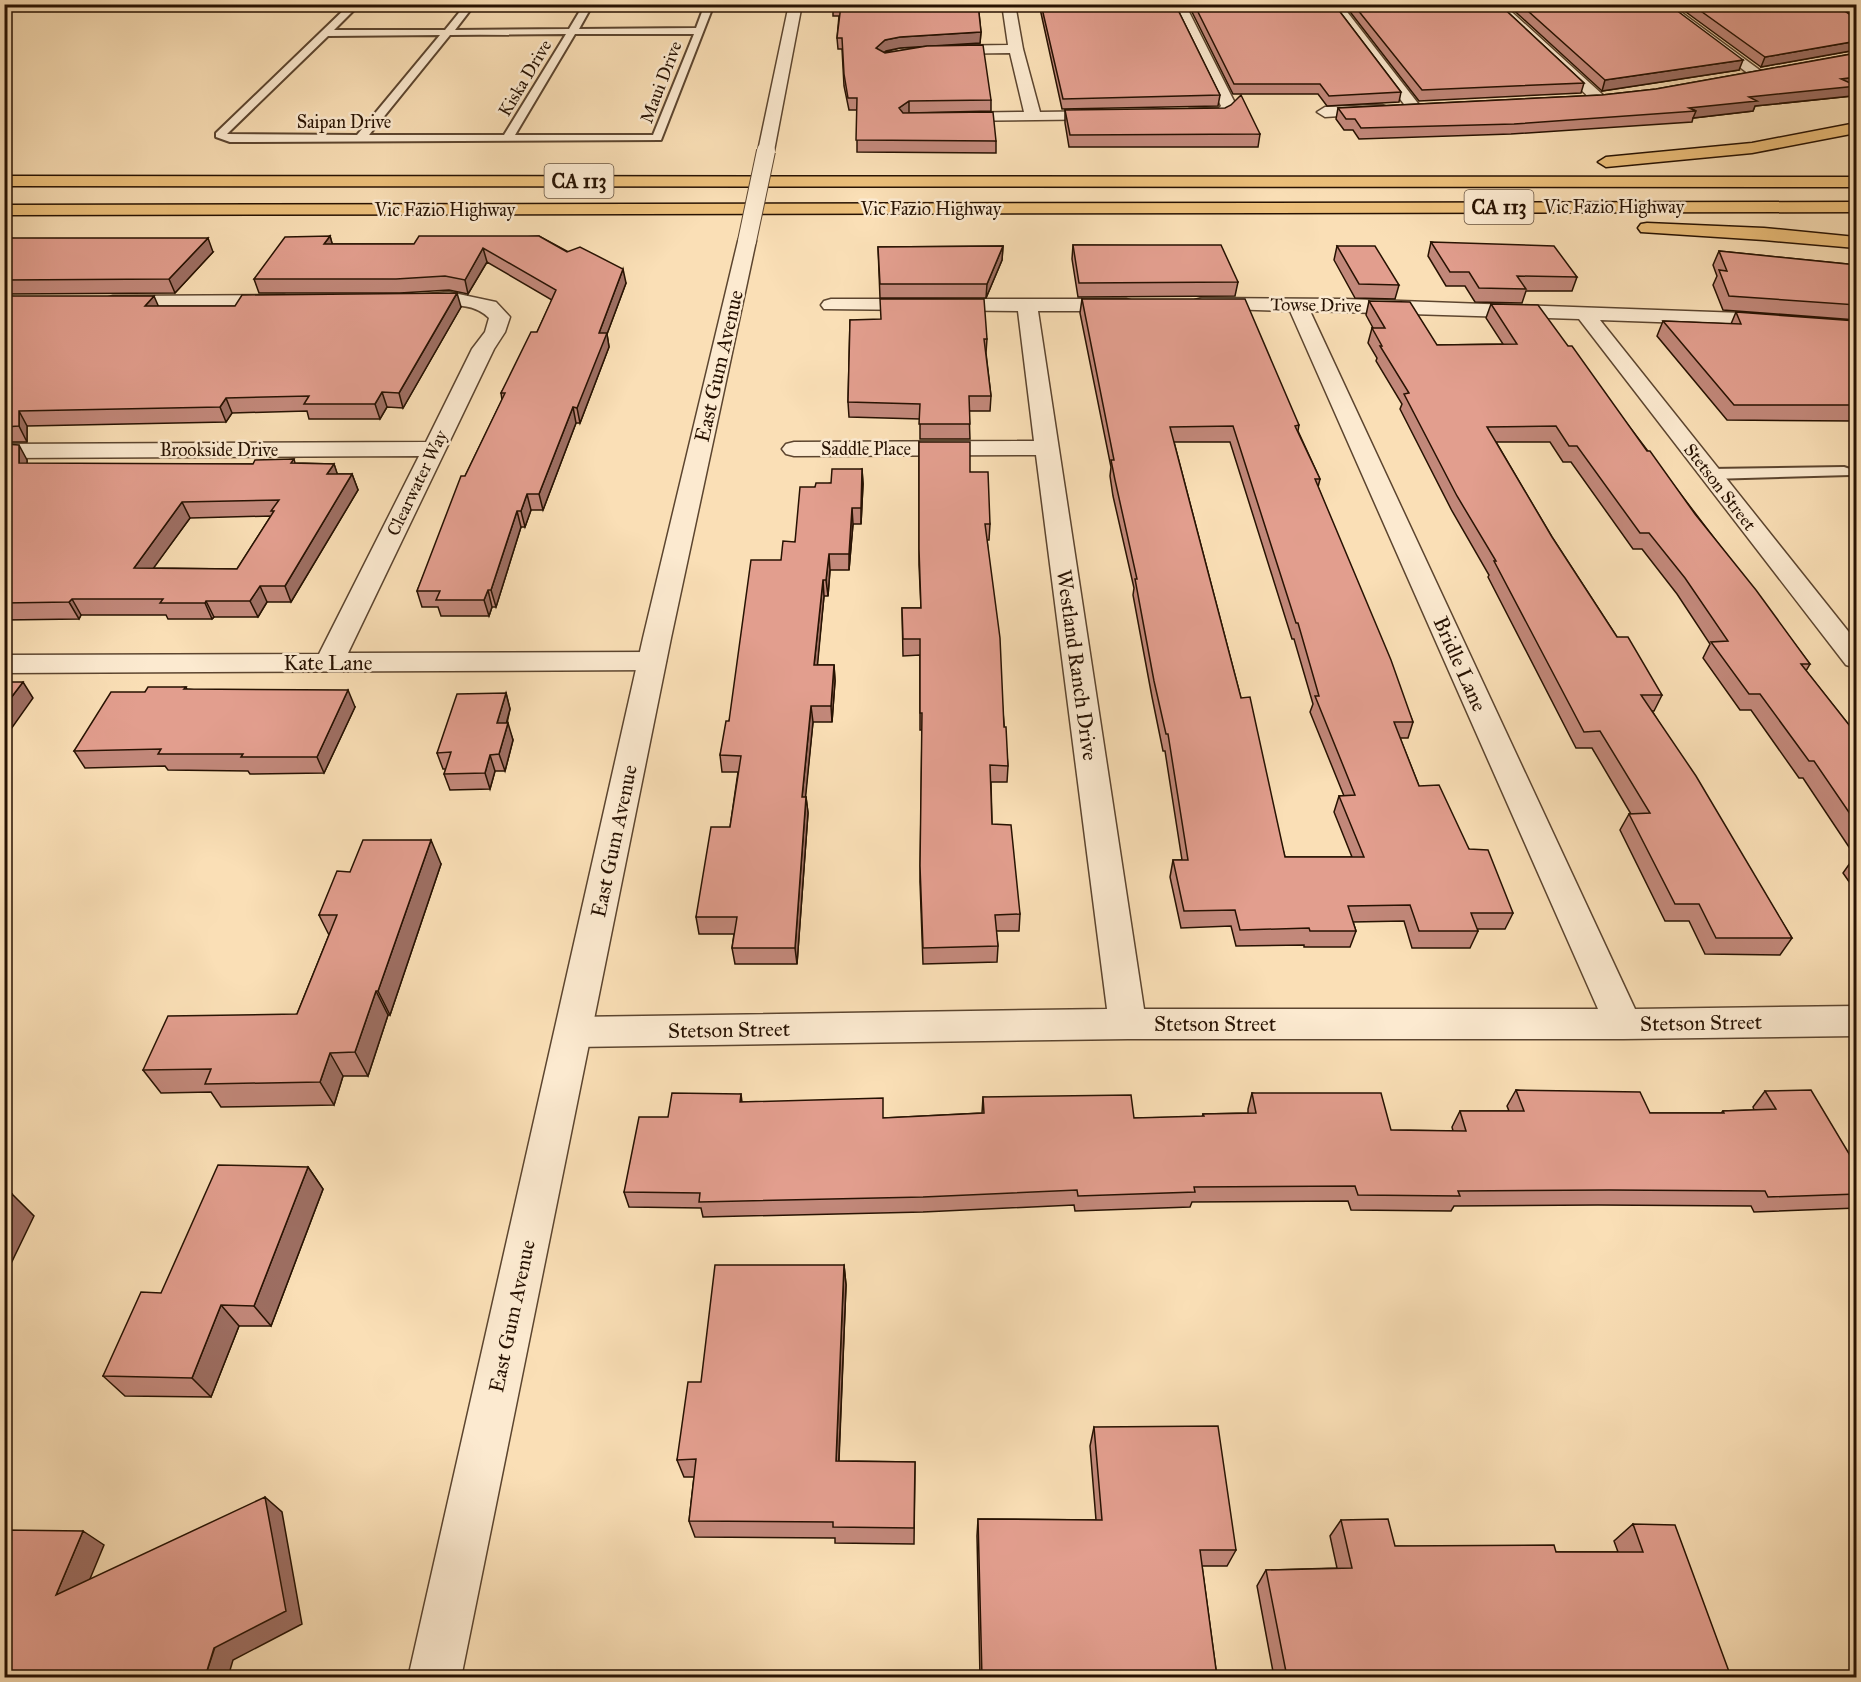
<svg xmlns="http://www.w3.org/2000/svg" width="1861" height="1682" font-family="'IM FELL Great Primer',serif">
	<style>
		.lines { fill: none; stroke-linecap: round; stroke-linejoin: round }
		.service-casing { stroke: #5c452f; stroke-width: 4 }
		.minor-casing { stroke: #5c452f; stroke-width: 3 }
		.tertiary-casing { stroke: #5c452f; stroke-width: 3 }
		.motorway-casing { stroke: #271202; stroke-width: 3 }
		.service { fill: #fcead0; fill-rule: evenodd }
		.minor { fill: #fcead0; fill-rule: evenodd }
		.tertiary { fill: #fcead0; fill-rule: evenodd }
		.motorway { fill: #edc07b; fill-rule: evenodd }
		.tertiary-bridge-casing { stroke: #5c452f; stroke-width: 20; stroke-linecap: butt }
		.tertiary-bridge { stroke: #fcead0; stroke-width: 18 }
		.wall { fill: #c2887a; stroke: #271202; stroke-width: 1.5; fill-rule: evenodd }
		.shaded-wall { fill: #9e6f63; stroke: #271202; stroke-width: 1.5 }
		.building { fill: #e29e8e; stroke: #271202; stroke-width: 1.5; fill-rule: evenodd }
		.labels { text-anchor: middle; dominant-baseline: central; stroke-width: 5; stroke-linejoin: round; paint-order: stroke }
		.far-street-label { font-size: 18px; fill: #271202; stroke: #fcead0 }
		.shield { fill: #fcead0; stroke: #675340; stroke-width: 1.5 }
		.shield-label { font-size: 20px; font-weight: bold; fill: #271202 }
		.street-label { font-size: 21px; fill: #271202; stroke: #fcead0 }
	</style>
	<rect width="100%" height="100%" fill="#fadfb6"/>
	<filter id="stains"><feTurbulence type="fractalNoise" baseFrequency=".00333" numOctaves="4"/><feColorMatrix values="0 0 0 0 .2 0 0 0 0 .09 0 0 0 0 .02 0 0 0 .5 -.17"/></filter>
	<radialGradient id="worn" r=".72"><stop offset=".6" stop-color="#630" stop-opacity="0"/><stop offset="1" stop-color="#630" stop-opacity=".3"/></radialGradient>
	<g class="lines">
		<g class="service-casing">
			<path id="service" d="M350 4H360L334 30H445L466 4H475L455 30 569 29 584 4H593L579 29 696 28 705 4H714L661 140 230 142 216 137V133ZM566 34 504 135H369L450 35ZM575 34H694L653 135H515ZM440 35 357 135 227 134 328 36Z
				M1844 467 1850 469 1852 472 1850 475 1710 479 1702 474 1710 469Z"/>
		</g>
		<g class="minor-casing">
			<path id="minor" d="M1002 4H1015L1023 49 1040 112 1110 111 1116 113 1118 116 1116 119 943 121 941 118 949 113 1024 112 1010 53 940 54 933 50 940 46 1008 45Z
				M1172 4H1185L1237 107 1228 116 1189 119 1181 114 1189 109 1219 108 1221 106Z
				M1328 4H1341L1420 106 1423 109 1420 112H1410Z
				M1489 4H1503L1603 95 1606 98 1603 101H1593Z
				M1655 4H1670L1765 74 1758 78 1753 77Z
				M1382 105 1387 107 1390 110 1387 113 1325 117 1317 112 1325 107Z
				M449 292 496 302 510 317 505 332 494 349 348 653 652 652 662 655 666 661 662 667 652 670 4 673V655L319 654 419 456 4 458V444L426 442 472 349 485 332 489 318C467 296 433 311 406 304L403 300 406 296Z
				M284 295 291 297 294 301 291 305 113 308 106 306 103 302 106 298 113 296Z
				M1202 298 1345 299 1770 314 1856 322V334L1770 326 1600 320 1856 641V668L1846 665 1579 319 1310 311 1635 1009 1856 1006V1036L1623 1039H1128L574 1047 561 1043 555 1032 561 1021 574 1017 1107 1009 1036 455 794 456 786 454 782 449 786 444 794 442 1034 441 1018 311 824 309 821 305 824 301 831 299H1126L1133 301 1136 305 1133 309 1126 311H1038L1144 1009H1598L1290 311 1195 308 1192 304 1195 300Z"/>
		</g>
		<g class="tertiary-casing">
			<path id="tertiary" d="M789 4H802L774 151 766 156 758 151Z
				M747 235 754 237 756 241 671 638 461 1678H408L643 638 738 241 740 237Z"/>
		</g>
		<g class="motorway-casing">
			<path id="motorway" d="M1856 123V133L1752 153 1606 167 1598 162 1606 157 1752 143Z
				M4 176 1856 177V187L4 186Z
				M1856 202V212L4 215V205Z
				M1647 223 1764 228 1856 237V248L1764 240 1641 232 1638 228 1641 224Z"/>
		</g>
		<use href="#service" class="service"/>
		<use href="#minor" class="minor"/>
		<use href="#tertiary" class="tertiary"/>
		<use href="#motorway" class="motorway"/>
		<g class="tertiary-bridge-casing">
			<path id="tertiary-bridge" d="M747 241 766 151"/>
		</g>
		<use href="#tertiary-bridge" class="tertiary-bridge"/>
	</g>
	<path class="wall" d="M833 4H978L981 32 980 43 928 46 991 100V111L909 113 996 141V153L857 152V110H849L844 86 842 49H838L837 38 839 16H833ZM927 46 885 53 884 52 900 48Z
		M1039 4H1175L1220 95 1218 106 1062 109Z
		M1188 4H1334L1401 92 1399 102 1327 106 1318 94H1233Z
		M1344 4H1499L1584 83 1581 93 1419 101Z
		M1507 4H1668L1739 70 1602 91Z
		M1675 4H1834L1857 19V51L1856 50 1761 67Z
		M1838 4H1857V17Z
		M1857 53V87L1852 96 1755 106 1753 111 1693 118 1692 122 1511 134 1359 139 1353 130H1344L1336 119 1338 108 1602 95 1656 89Z
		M1065 110 1260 134 1258 147H1069L1065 123Z
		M330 236 332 244H414L539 236 626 283 607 334 609 347 580 423H576L543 510H531L525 527H521L496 607H492L489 616H441L438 607H422L417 591 465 476 502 400 501 393 537 332 552 300 487 262 468 294 449 290 400 293H259L254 279Z
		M4 238 213 252 175 293 4 294Z
		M1431 242 1577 277 1572 291H1526L1522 303 1475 302 1465 286H1446L1428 256Z
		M1073 245 1174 246 1238 282 1235 296 1078 297 1072 259Z
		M1003 246 1002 260 986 298H880L878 247Z
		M1337 246 1399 285 1395 299 1355 298 1334 260Z
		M1719 251 1857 265V320L1723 310 1713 285 1717 276 1713 265Z
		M4 296 158 306 461 307 403 408 387 407 380 419H309L307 411 232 413 226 422 27 426V442H4Z
		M1082 299 1299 425 1298 431 1320 479 1318 487 1413 722 1408 738H1400L1419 786 1469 849 1513 913 1505 929H1477L1478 931 1470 948H1412L1404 921 1353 922 1356 931 1350 947H1304V945L1236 946 1231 926 1181 928 1170 877 1173 860H1182L1165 751H1163L1152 697 1133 595 1134 588 1113 496 1110 476 1111 467 1080 313ZM1174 442H1230L1292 639H1294L1313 704 1310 712 1344 796H1339L1334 812 1352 857H1285L1241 698Z
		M1369 301 1437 345 1503 344 1486 318 1491 304 1568 346 1810 664 1806 671 1857 735V893L1843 873 1855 856 1803 778H1799L1751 710H1740L1703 658 1710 644 1677 594 1642 549H1633L1571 462H1563L1550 442H1496L1552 537 1617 637 1662 695 1654 711H1652L1792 938 1780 955 1705 954 1689 921H1665L1620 830 1629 814H1631L1592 748H1576L1488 577 1489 575 1452 511 1400 409 1402 404 1376 361 1377 358 1368 343 1372 328H1373L1366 315Z
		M1736 312 1857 321V423L1854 421 1727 420 1657 336 1663 321 1731 324Z
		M850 320 987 339 986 353 991 396 990 411H969L970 439H920V419L849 417 848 402Z
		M919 442 970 472 990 524 989 540H987L1008 766 1007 782H991L992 824 1020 914 1019 931H996L998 946 997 962 923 964 920 882 922 730H920V655L903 656 902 608H921L919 565Z
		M4 444 27 460V464H253L294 459 295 463 334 464 337 474H352L358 490 291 602H267L258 617H214L212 619H168L166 615H81L79 619 4 620ZM271 516 237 569 153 568 190 518Z
		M862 469 863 484 861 524H853L849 570H830L828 596H824L817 665H834L835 681 832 722H813L805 797H806L808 813 797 964H735L732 948 734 934H699L696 917 730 827 738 772H722L720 755 729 721 781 560 795 542 815 487 831 483Z
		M186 687 187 689 355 707 324 773 250 774 248 771 168 770 165 766 85 768 74 751 145 692Z
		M506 693 510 709 507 723 513 740 505 771H495L490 789 450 790 444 774 446 769H443L437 753Z
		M441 864 390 1015H388L368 1076H343L334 1105 221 1107 211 1092 161 1093 143 1070 297 1014 329 935 319 915 350 872Z
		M1516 1090 1650 1113H1721L1723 1111 1754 1110 1753 1107 1765 1091 1857 1167V1208L1754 1212 1751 1206 1598 1205 1454 1206 1451 1211 1351 1210 1348 1201 1192 1202 1190 1207 1075 1211 1074 1205 923 1212 703 1217 701 1208 629 1207 624 1192 668 1117 741 1094 742 1102 884 1118 982 1113 983 1097 1134 1118 1202 1117 1203 1114 1248 1113V1109L1252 1093 1391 1130 1453 1131 1452 1127 1460 1111H1509L1507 1106Z
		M308 1167 323 1189 271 1326H239L211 1397 125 1396 103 1376 161 1293Z
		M844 1265 846 1285 839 1461 915 1462 914 1544 835 1543V1538L695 1537 689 1521 694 1477H684L677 1460 701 1382Z
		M1094 1427 1236 1550 1227 1566H1202L1217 1677H980L977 1536 978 1519 1096 1520 1090 1446Z
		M1341 1520 1395 1546 1556 1552H1618L1614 1541 1633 1524 1731 1677H1274L1257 1586 1266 1570 1337 1568 1330 1536Z"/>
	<path class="shaded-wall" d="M981 32 980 43 900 48 886 51 876 59V48L885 40 900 37Z
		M1857 41 1856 50 1761 67 1765 57Z
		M1743 60 1739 70 1602 91 1605 80Z
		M1857 77V87L1852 96 1755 106 1753 111 1693 118 1696 111 1689 108 1841 79Z
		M909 101V113L899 120V108Z
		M330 236 334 250 324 244Z
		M208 238 213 252 175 293 169 279Z
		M1003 246 1002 260 986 298 987 284Z
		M483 248 487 262 468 294 465 280Z
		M623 269 626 283 607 334 609 347 580 423 577 408 599 333Z
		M457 293 461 307 403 408 399 393Z
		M154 296 160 310 145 306Z
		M382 392 387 407 380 419 375 404Z
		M226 398 232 413 226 422 220 407Z
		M573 407 576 423 543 510 539 494Z
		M19 411 27 426V442L19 426Z
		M19 445 27 460V479L19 463Z
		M334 464 339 479 327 474Z
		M862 469 863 484 861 524V508Z
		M352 474 358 490 291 602 285 586Z
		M527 494 531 510 525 527 521 511Z
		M182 502 190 518 142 584 134 568Z
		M852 508 853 524 849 570V554Z
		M517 511 521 527 496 607 491 590Z
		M829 554 830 570 828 596 826 580Z
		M823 580 824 596 816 681 814 665Z
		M260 586 267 602 258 617 250 601Z
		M488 590 492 607 489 616 484 600Z
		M72 599 81 615 79 619 69 602Z
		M206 601 214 617 212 619 205 603Z
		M834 665 835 681 832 722 831 706Z
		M23 682 33 698 4 739V707Z
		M348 690 355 707 324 773 317 757Z
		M506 693 510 709 502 740 497 723Z
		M811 706 813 722 804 813 802 797Z
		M508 723 513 740 505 771 499 754Z
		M490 755 495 771 490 789 485 773Z
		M806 797 808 813 797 964 795 948Z
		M431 840 441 864 390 1015 378 991Z
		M376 991 388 1015 368 1076 355 1052Z
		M330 1053 343 1076 334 1105 320 1082Z
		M308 1167 323 1189 271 1326 254 1306Z
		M12 1194 34 1216 4 1278V1208Z
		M844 1265 846 1285 838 1478 836 1461Z
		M221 1305 239 1326 211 1397 192 1378Z
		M265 1497 282 1512 302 1624 233 1660 228 1677H205Z
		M83 1531 104 1545 78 1608 56 1595Z"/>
	<path class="building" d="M833 4H978L981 32 900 37 885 40 876 48 885 53 927 46 983 45 991 100 909 101 899 108 903 113 993 112 996 141 856 140 857 98H848L844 74 842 38H837L841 5Z
		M1041 4H1175L1220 95 1063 99Z
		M1194 4H1334L1401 92 1329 96 1320 84H1234Z
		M1353 4H1499L1584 83 1422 90Z
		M1520 4H1668L1743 60 1605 80Z
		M1691 4H1834L1857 19V41L1765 57Z
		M1857 53V77L1841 79 1857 86 1749 97 1757 101 1689 108 1696 111 1514 124 1361 128 1355 119H1346L1338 108 1602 95 1656 89Z
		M1241 95 1260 134 1070 135 1065 110 1225 108 1231 105Z
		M330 236 324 244H414L419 236H539L567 252 580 247 623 269 599 333H607L577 408 573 407 539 494H527L521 511H517L491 590H488L484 600H436L440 591H417L461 476H465L505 393H501L531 332H537L556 290 483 248 465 280 445 276 396 279H254L285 237Z
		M4 238H208L169 279 4 280Z
		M1431 242 1554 246 1577 277 1517 276 1526 289 1479 288 1469 272H1450Z
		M1073 245H1221L1238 282 1079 283Z
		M1003 246 987 284H880L878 247Z
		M1337 246H1375L1399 285 1359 284Z
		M1719 251 1857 265V305L1729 296 1719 270 1727 271Z
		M457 293 399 393 382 392 375 404H304L309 396 226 398 220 407 19 411V426L4 427V296H154L145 306H235L242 295Z
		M880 299H984L987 339H984L991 396H969L970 424H919L920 404 848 402 850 320 881 319Z
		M1082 299H1245L1299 425 1295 426 1320 479H1315L1391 660 1413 722H1394L1419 786 1439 785 1469 849 1488 850 1513 913H1471L1478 931H1419L1410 905 1348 906 1356 931H1310L1309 928 1240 930 1235 910 1184 911 1173 860H1188L1168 734H1166L1154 681 1135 579H1137L1115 480 1111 460H1114ZM1233 426 1296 623H1298L1319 696H1315L1355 795 1339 796 1364 857H1285L1250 697 1241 698 1170 427Z
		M1369 301 1410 302 1437 345 1517 344 1491 304 1538 305 1568 346H1572L1647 451H1650L1695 514 1756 590 1810 664H1801L1857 735V824L1814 761H1809L1760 694H1749L1711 642 1728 641 1685 578 1649 533H1640L1577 446H1569L1556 426 1487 427 1552 537 1617 637H1628L1662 695H1641L1696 776 1792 938H1716L1699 904H1675L1629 814 1650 813 1600 731 1584 732 1494 561H1496L1457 496 1404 394 1409 393 1380 346H1382L1372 328H1385Z
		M1736 312 1857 321V405H1734L1663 321 1741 324Z
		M919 442H970V472H988L990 524H985L1000 638 1004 727H1006L1008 766 990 765 992 824 1011 825 1020 914 995 915 998 946 923 948 920 866 922 713H920V639H903L902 608H921L919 549Z
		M4 444 19 445V463L253 464 255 460 294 459 291 463 334 464 327 474H352L285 586H260L250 601H206L205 603H160L163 599H72L69 602 4 603ZM279 500 271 511H274L237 569 134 568 182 502Z
		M832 469H862L861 508H852L849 554H829L826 580H823L814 665H834L831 706H811L802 797H806L795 948H732L737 917H696L711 827H730L741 756 720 755 726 721H729L751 560H781L783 541 795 542 800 487H815L816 483H831Z
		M4 682H23L4 707Z
		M148 687H186L184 689 348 690 317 757H241L243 754H158L161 749 74 751 111 692H145Z
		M506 693 497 723H508L499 754 490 755 485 773 444 774 451 752 437 753 457 694Z
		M363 840H431L378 991H376L355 1052 330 1053 320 1082 205 1084 211 1069 143 1070 168 1016 297 1014 337 915H319L337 871 350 872Z
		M1516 1090 1640 1092 1650 1113H1724L1723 1111 1776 1109 1765 1091 1811 1090 1857 1167V1194L1768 1197 1765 1191 1609 1190 1458 1191 1460 1196 1358 1195 1355 1186 1194 1187 1195 1192 1078 1196 1077 1190 923 1197 699 1202 700 1193 624 1192 639 1117H668L672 1093 741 1094 740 1102 883 1098V1118L984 1113 983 1097 1131 1095 1134 1118 1204 1116 1203 1114 1256 1113 1252 1093H1381L1391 1130 1466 1131 1460 1111H1524Z
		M218 1165 308 1167 254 1306 221 1305 192 1378 103 1376 141 1292 161 1293Z
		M4 1194H12L4 1208Z
		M715 1265H844L836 1461 915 1462 914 1528 833 1527V1522L689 1521 696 1459 677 1460 688 1382H701Z
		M1218 1426 1236 1550H1200L1217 1677H982L978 1519 1102 1520 1094 1427Z
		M265 1497 286 1611 214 1648 205 1677H4V1530L83 1531 56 1595Z
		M1388 1519 1395 1546 1554 1545 1556 1552H1643L1633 1524 1675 1525 1731 1677H1287L1266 1570 1352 1568 1341 1520Z"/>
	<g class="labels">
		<g class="far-street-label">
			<text transform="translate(525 78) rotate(-59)">Kiska Drive</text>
			<text transform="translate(661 82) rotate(-69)">Maui Drive</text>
			<text x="344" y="122">Saipan Drive</text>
			<text x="1614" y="207">Vic Fazio Highway</text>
			<text x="931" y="209">Vic Fazio Highway</text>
			<text x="445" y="210">Vic Fazio Highway</text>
			<text transform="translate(1316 305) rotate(1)">Towse Drive</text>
			<text x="866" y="449">Saddle Place</text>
			<text x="219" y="450">Brookside Drive</text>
			<text transform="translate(417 483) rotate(-64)">Clearwater Way</text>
			<text transform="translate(1720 487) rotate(52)">Stetson Street</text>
		</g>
		<g class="shield">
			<rect x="544.5" y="164" width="69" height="34" rx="4.5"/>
			<rect x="1464.5" y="190" width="69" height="34" rx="4.5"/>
		</g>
		<g class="shield-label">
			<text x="579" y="181">CA 113</text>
			<text x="1499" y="207">CA 113</text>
		</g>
		<g class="street-label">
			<text transform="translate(719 366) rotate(-77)">East Gum Avenue</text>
			<text x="328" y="663">Kate Lane</text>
			<text transform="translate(1460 664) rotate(66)">Bridle Lane</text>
			<text transform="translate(1077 665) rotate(82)">Westland Ranch Drive</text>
			<text transform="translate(614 841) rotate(-78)">East Gum Avenue</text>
			<text transform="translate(1701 1023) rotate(-1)">Stetson Street</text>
			<text x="1215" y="1024">Stetson Street</text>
			<text transform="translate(729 1030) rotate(-1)">Stetson Street</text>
			<text transform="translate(512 1316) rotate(-78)">East Gum Avenue</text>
		</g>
	</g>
	<rect width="1861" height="1682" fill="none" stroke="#fadfb6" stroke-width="24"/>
	<rect x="6" y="6" width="1849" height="1670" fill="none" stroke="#271202" stroke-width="3"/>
	<rect x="12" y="12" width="1837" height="1658" fill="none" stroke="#271202" stroke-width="1.5"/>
	<rect width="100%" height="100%" filter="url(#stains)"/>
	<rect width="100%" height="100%" fill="url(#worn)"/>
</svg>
